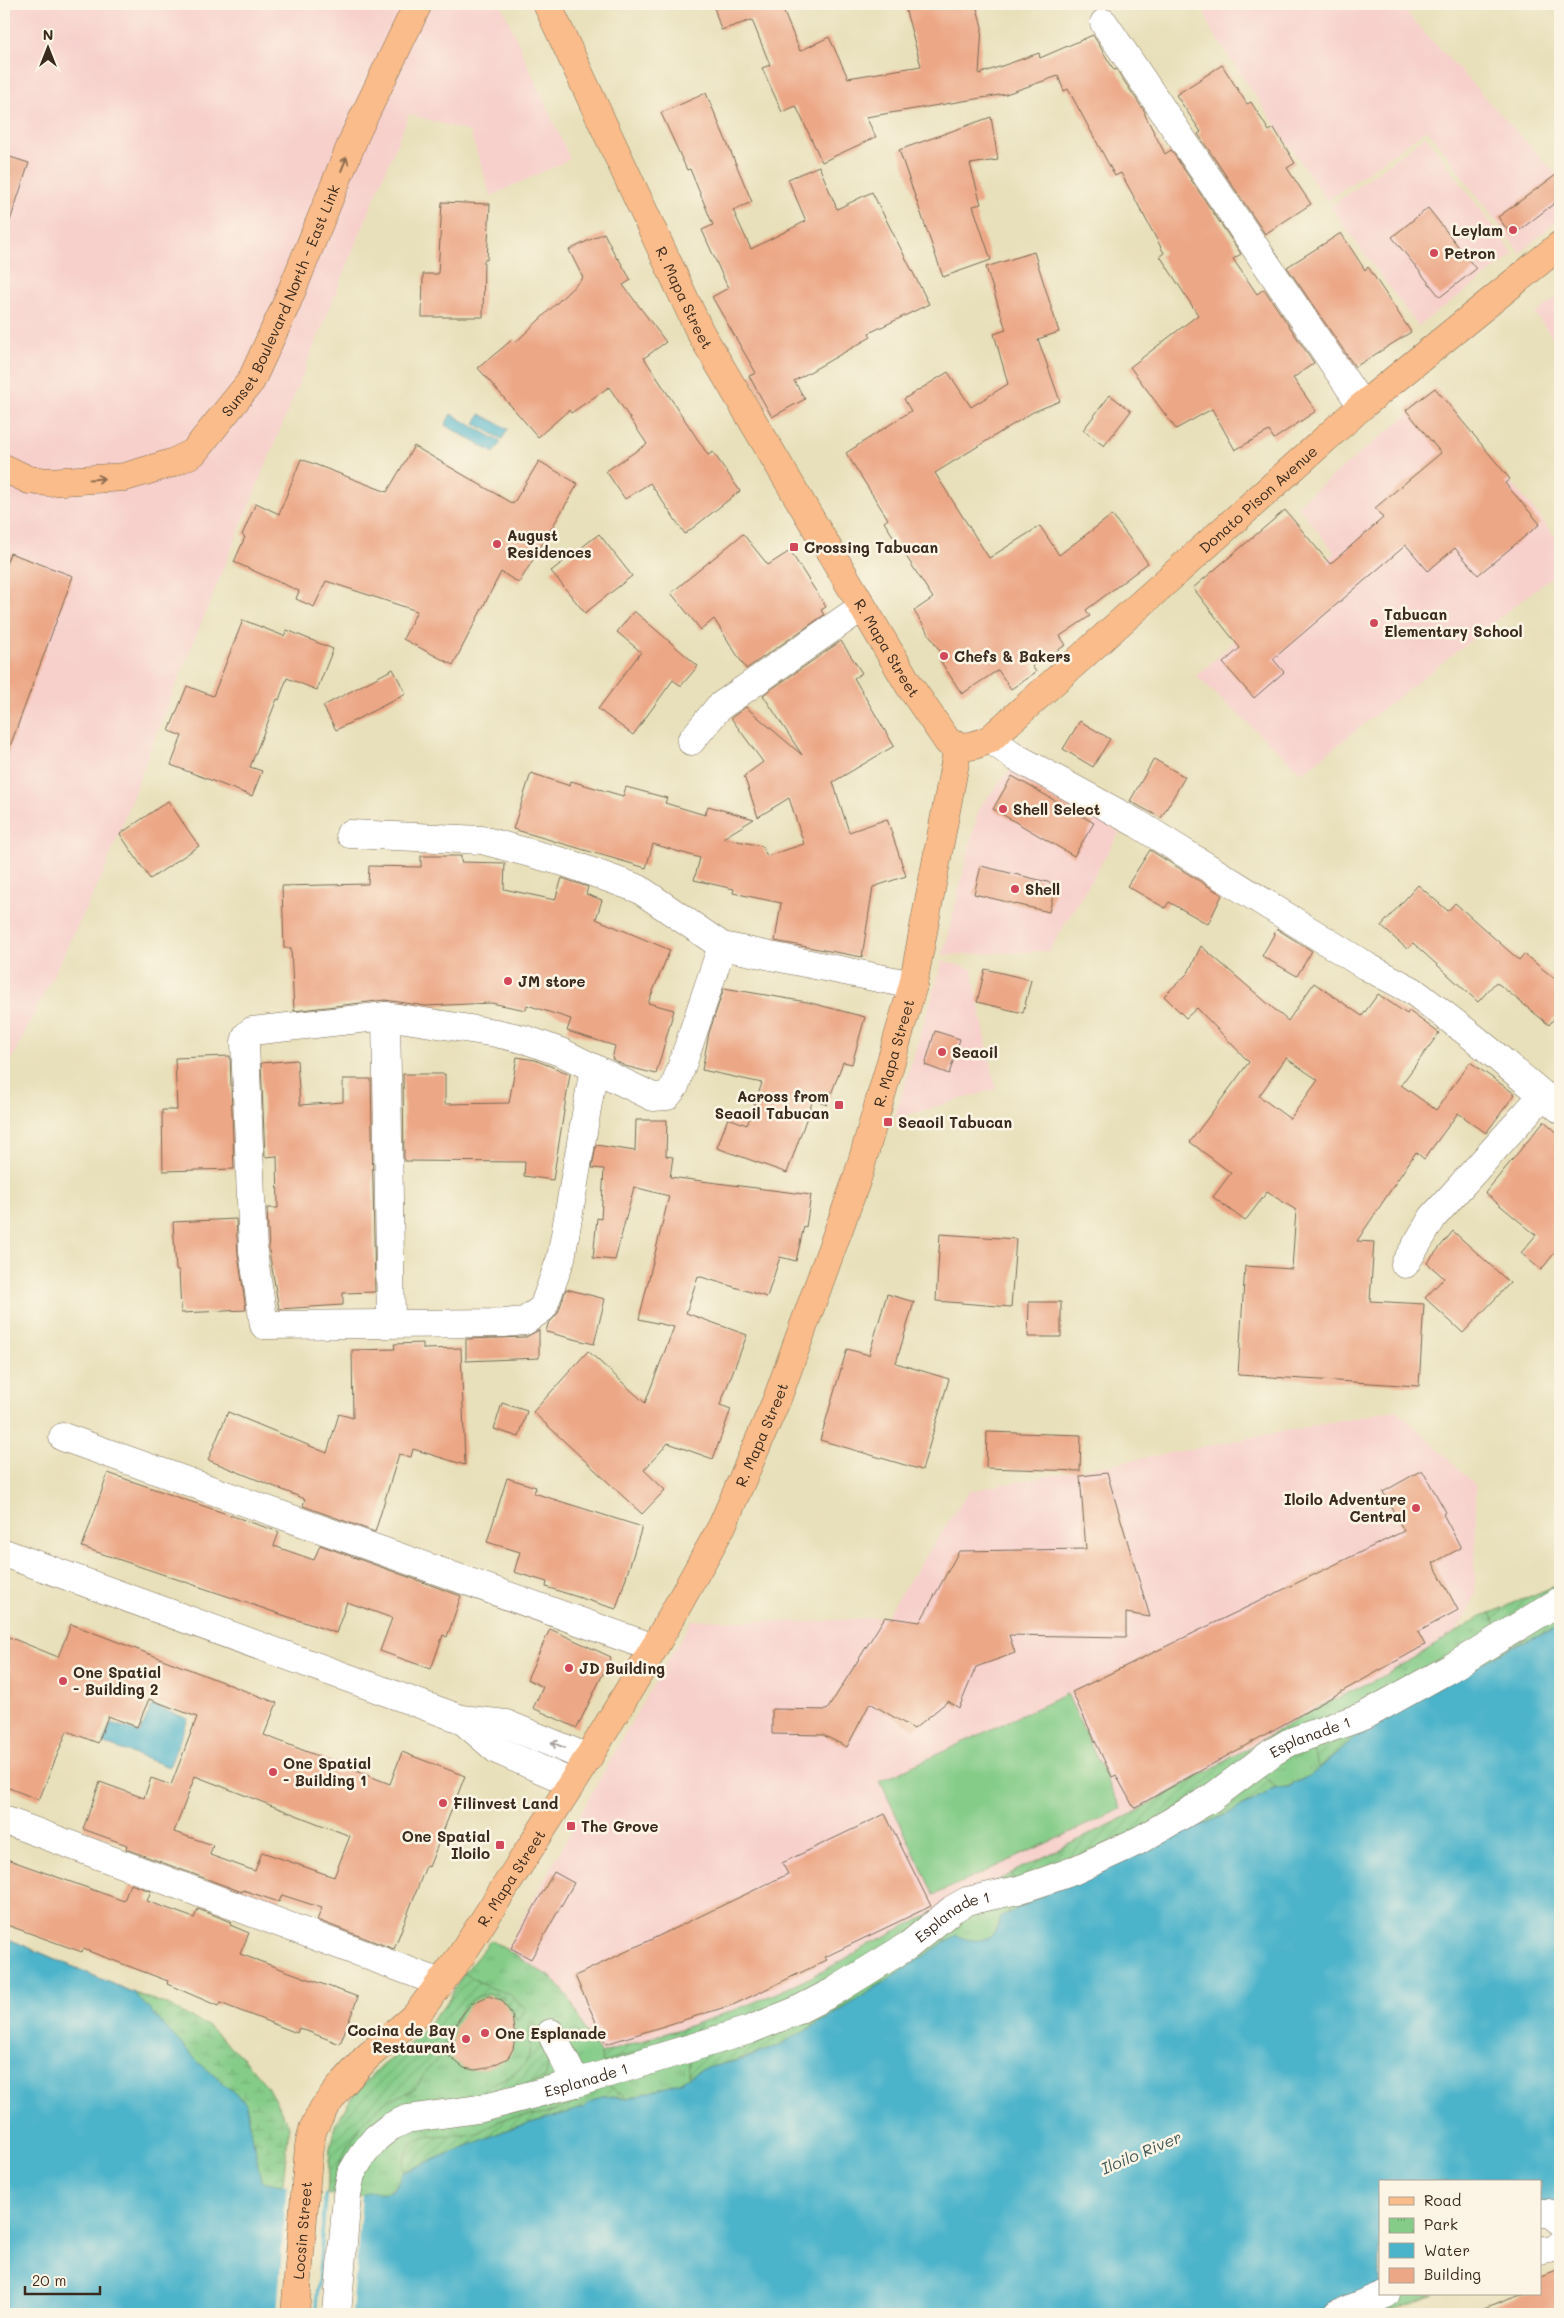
<svg xmlns="http://www.w3.org/2000/svg" width="1564" height="2318" font-family="Mali,sans-serif">
	<style>
		.built { fill: #f7d0cc }
		.wetland { fill: url(#wetland-marsh); stroke: #607b53 }
		.park { fill: url(#park-tufts); stroke: #607b53 }
		.garden { fill: url(#garden-furrows); stroke: #607b53 }
		.pitch { fill: #84cc88; stroke: #607b53 }
		.water { fill: #4bb3ca; stroke: #436e74 }
		.pier { fill: #e8e0ba }
		.building { fill: #eca786; fill-rule: evenodd }
		.lines { fill: none; stroke-linecap: round; stroke-linejoin: round }
		.minor-casing { stroke: #786a55; stroke-width: 29 }
		.major-casing { stroke: #786a55; stroke-width: 29 }
		.minor { stroke: #fff; stroke-width: 28 }
		.major { stroke: #f9bc8a; stroke-width: 28 }
		.oneway { stroke: #906c4f }
		.oneway2 { stroke: #a79f9a }
		.poi-dot { fill: #d1495b; stroke: #fcf5e5; stroke-width: 2 }
		.labels { text-anchor: middle; dominant-baseline: central; stroke-width: 5; stroke-linejoin: round; paint-order: stroke }
		.poi-label { font-size: 15px; font-weight: bold; fill: #3b2a1e; stroke: #fcf5e5; text-anchor: start }
		.street-label { font-size: 15px; fill: #3b2a1e; stroke: #fcf5e5 }
		.water-label { font-size: 16px; font-style: italic; fill: #415a5a; stroke: #fcf5e5 }
	</style>
	<defs>
		<pattern id="wetland-marsh" width="20" height="14" patternUnits="userSpaceOnUse" patternTransform="scale(1.25)"><rect width="20" height="14" fill="#84cc88"/><path d="M1 5h8M5 5V1M11 12h8M15 12V8" fill="none" stroke="#73af75"/></pattern>
		<pattern id="park-tufts" width="24" height="20" patternUnits="userSpaceOnUse" patternTransform="scale(1.25)"><rect width="24" height="20" fill="#84cc88"/><path d="M3 7l-1-3M5 7V3M7 7l1-3M15 17l-1-3M17 17v-4M19 17l1-3" fill="none" stroke="#73af75"/></pattern>
		<pattern id="garden-furrows" width="10" height="10" patternUnits="userSpaceOnUse" patternTransform="scale(1.25)"><rect width="10" height="10" fill="#84cc88"/><path d="M-1 1l2-2M0 10L10 0M9 11l2-2" fill="none" stroke="#73af75"/></pattern>
	</defs>
	<rect width="100%" height="100%" fill="#fcf5e5"/>
	<filter id="ink" filterUnits="userSpaceOnUse"><feTurbulence type="fractalNoise" baseFrequency=".02" numOctaves="2"/><feDisplacementMap in="SourceGraphic" scale="10" xChannelSelector="R" yChannelSelector="G"/><feConvolveMatrix kernelMatrix="1 2 1 2 8 2 1 2 1" color-interpolation-filters="sRGB"/></filter>
	<filter id="wash" filterUnits="userSpaceOnUse"><feTurbulence type="fractalNoise" baseFrequency=".0096" numOctaves="4" result="noise"/><feDisplacementMap in="SourceGraphic" scale="20" xChannelSelector="R" yChannelSelector="G"/><feGaussianBlur stdDeviation="1.12" result="paint"/><feColorMatrix in="noise" values="0 0 0 0 0 0 0 0 0 0 0 0 0 0 0 0 0 1.4 0 .05"/><feComposite in="paint" operator="in"/></filter>
	<g filter="url(#wash)">
		<rect width="100%" height="100%" fill="#e8e0ba"/>
		<path class="built" d="M4 4H501L570 159 491 196 470 132 409 114 154 739 106 868 4 1075Z
			M1202 4H1398L1560 178V218L1520 253 1427 129 1327 201 1211 30Z
			M1426 136 1514 255 1418 326 1330 207Z
			M1560 295V347L1535 314Z
			M1438 390 1560 543V570L1302 773 1196 676 1335 553 1297 505Z
			M1011 769 1120 832 1049 951 943 955 979 808Z
			M943 961 972 969 996 1089 894 1119Z
			M1397 1410 1476 1485 1475 1593 1467 1614 1454 1634 1387 1674 1319 1707 1142 1809 871 1943 850 1957 771 1997 695 2025 601 2054 584 2029 568 1996 506 1949 638 1710 692 1620 804 1622 885 1617 969 1491Z"/>
		<path class="wetland" d="M4 1937 134 1993 168 2005 209 2027 242 2057 267 2086 289 2126 279 2223Z"/>
		<path class="park" d="M1560 1584V1627L1510 1648 1314 1773 1287 1787 1277 1788 1225 1815 1065 1884 1001 1917C998 1937 981 1945 963 1939L832 2016 703 2069 679 2083 627 2099 401 2179C386 2203 351 2196 327 2194L330 2149 335 2125 354 2094 380 2067 415 2040 448 2001 464 1973 491 1940 553 1979 568 1996 584 2029 601 2054C694 2025 788 1997 871 1943L1142 1809 1319 1707 1387 1674 1483 1616Z
			M1380 2284V2294H1434L1384 2314H1309Z"/>
		<path class="garden" d="M1560 1584V1594L1498 1630 1490 1613Z
			M1560 1615V1627L1510 1648Z
			M1378 1719 1318 1769 1313 1742Z
			M1246 1749 1244 1762 1152 1825 1015 1882 1011 1873 1142 1809Z
			M1259 1772 1277 1788 1225 1815 1183 1833Z
			M1065 1884 1008 1914V1900Z
			M940 1933 947 1941C892 1977 837 2016 778 2046 750 2060 716 2061 689 2078V2060Z
			M464 1973 488 1987 509 1994 526 2009 517 2021C512 2008 505 1993 489 1994 455 1997 453 2034 438 2058 436 2062 433 2063 430 2066 424 2073 422 2082 415 2088 407 2095 393 2097 384 2103 365 2117 348 2143 339 2164 335 2173 334 2184 332 2194H327L330 2149 335 2125 354 2094 380 2067 415 2040 448 2001Z
			M531 2022 537 2026 551 2054 545 2078 479 2098 480 2092C495 2079 525 2075 529 2054 531 2043 527 2032 531 2022Z
			M702 2022 693 2034 603 2063 601 2054Z
			M607 2084 627 2099C610 2097 597 2095 584 2108L509 2129 403 2172C405 2124 440 2139 473 2134 485 2132 492 2122 504 2119 527 2112 563 2120 577 2093Z"/>
		<path class="pitch" d="M1067 1694 1121 1809 934 1895 880 1781Z"/>
		<path class="water" d="M451 414 501 442 494 453 445 425Z
			M480 414 508 429 502 439 475 424Z
			M1560 1627V2207L1540 2201V2182H1380V2284L1309 2314H4V1937L134 1993 197 2061 246 2103 261 2181 327 2194 362 2196C373 2183 393 2207 403 2172L509 2129 584 2108 590 2102 604 2096 627 2099 679 2083 702 2069 744 2059 776 2047 832 2016 956 1935C975 1945 998 1941 1001 1917L1065 1884 1225 1815 1277 1788 1288 1787 1314 1773 1378 1719 1510 1648Z
			M152 1705 188 1719 169 1767 103 1743 111 1723 140 1733Z"/>
		<path class="pier" d="M287 2183 324 2191 314 2314H277Z
			M327 2194 362 2196 352 2314H317Z"/>
		<g id="blocks">
			<path class="building" d="M713 4H789V8L783 10 800 51 829 37 848 78 921 66 904 4H976L982 27 979 74 1039 53 1040 58 1093 35 1114 70 1116 69 1145 112V115L1165 154 1171 150 1241 254 1233 259 1257 294 1264 289 1314 363 1293 378 1316 411 1274 439 1269 431 1235 450 1212 409 1176 429 1130 367 1198 315 1160 256 1164 253 1121 173 1115 176 1068 89 1064 91 1058 76 1006 94 866 117 876 137 822 162 796 106 782 112 762 68 770 65 752 20 721 30Z
				M1222 65 1247 104 1251 102 1269 131 1274 128 1295 163 1287 168 1311 204 1265 234 1198 134 1201 132 1176 95Z
				M706 93 752 202 733 210 751 249 806 221 788 179 819 166 837 209 872 192 929 304 869 333 871 337 794 381 805 399 772 417 749 376 756 373 712 297 728 288 702 230 713 225 690 169 687 170 661 113Z
				M991 117 998 160 970 164 981 204 973 206 991 260 943 277 899 150Z
				M4 155 29 163 8 227H4Z
				M1560 172V199L1512 236 1498 217Z
				M442 202 490 204 487 260H484L483 317H422L423 274H438Z
				M1428 208 1476 269 1440 297 1392 237Z
				M604 233 617 259 618 258 631 280 623 285 666 342 644 358 708 455 713 452 740 491 685 534 650 483 625 499 606 471 647 444 609 387 571 413 569 410 538 437 478 368 513 339 516 342 583 278 569 250Z
				M1341 233 1365 270 1368 267 1411 332 1355 367 1287 267Z
				M1034 252 1059 332 1038 339 1060 401 1033 412 935 473 989 558 1040 526 1059 555 1112 515 1148 563 1086 610 1090 616 1060 636 1066 645 1032 666 1036 672 1011 689 998 670 962 694 939 659 943 656 914 611 933 598 884 522 888 519 846 453 911 411 904 399 948 372 971 407 1008 384 994 334 1006 330 986 267Z
				M1435 388 1510 479 1505 483 1540 524 1478 575 1455 548 1428 571 1406 545 1273 659 1284 672 1254 698 1223 663 1240 648 1193 588 1285 510 1330 564 1383 518 1375 508 1441 453 1406 410Z
				M1110 395 1131 411 1104 446 1083 430Z
				M414 446 513 504 539 461 578 484 519 583 501 572 453 665 403 639 417 611 326 581 314 607 296 599 299 591 234 562 245 537 242 535 256 503 279 514 301 459 387 492Z
				M599 534 632 576 585 613 551 571Z
				M743 534 768 565 790 551 826 607 821 610 824 615 746 669 714 619 701 630 671 593Z
				M10 553 73 576 6 757H4V570Z
				M634 611 698 666 681 686 673 680 633 735 598 709 641 652 617 632Z
				M243 620 284 636 287 630 333 649 317 690 287 678 279 700 277 699 250 767 262 771 252 796 171 765 182 736 169 731 187 686 213 696Z
				M841 641 862 673 854 678 894 746 833 782 849 832 887 819 906 876 873 887 862 957 775 941 781 903 733 893 734 889 694 880 700 858 653 844 646 868 513 829 531 773 570 786 571 781 623 796 626 787 667 798 665 803 705 815 708 806 754 819 723 838 762 846 767 856 804 844 789 798 758 817 744 776 763 762 731 718 746 707 802 755 763 695Z
				M393 669 406 694 336 730 323 706Z
				M1080 721 1110 739 1093 767 1063 749Z
				M1154 759 1185 777 1161 818 1130 801Z
				M1012 776 1094 823 1074 856 993 809Z
				M168 801 199 846 150 879 120 834Z
				M1150 850 1222 895 1208 924 1169 902 1165 908 1127 886Z
				M421 856H461V862L505 863 504 889 555 900 562 878 588 887 586 894 602 900 596 919 670 950 648 1003 674 1010 656 1074 625 1066 612 1059 615 1046 567 1031 571 1019 527 1005 526 1010 491 1003 426 1006 385 1000 294 1011 291 948H284L282 886 368 884 369 866 421 867Z
				M981 866 1056 884 1049 912 974 894Z
				M1418 885 1448 911 1455 903 1519 960 1524 954 1560 983V1011L1549 1025 1496 982 1478 1002 1413 943 1407 949 1381 926Z
				M1277 929 1312 951 1297 976 1262 956Z
				M1201 946 1288 1021 1314 983 1362 1016 1378 994 1407 1014 1409 1011 1439 1033 1401 1085 1436 1110 1470 1062 1515 1094 1486 1133 1458 1113 1424 1159 1416 1152 1357 1241 1374 1242 1370 1301 1424 1304 1419 1386 1238 1375 1245 1266 1292 1269 1296 1210 1267 1192 1245 1221 1213 1197 1231 1173 1190 1142 1249 1062 1197 1008 1186 1018 1164 996 1188 973ZM1286 1058 1318 1080 1290 1119 1259 1096Z
				M985 969 1031 980 1023 1013 977 1002Z
				M724 988 807 1002 865 1017 852 1064 843 1062 827 1105 813 1100 787 1173 717 1148 728 1118 747 1125 762 1083 702 1070 709 1033Z
				M935 1031 960 1039 949 1074 925 1065Z
				M230 1056 234 1169 163 1171 162 1110H177L175 1058Z
				M517 1057 535 1060 570 1074 553 1180 524 1176 525 1162 404 1161 403 1074H445V1104L509 1103Z
				M297 1060 300 1105 343 1102V1079H371L375 1292 343 1293V1305L279 1309 269 1251 267 1208H278L277 1156 265 1157 261 1063Z
				M636 1120H667L666 1156 673 1157 670 1177 811 1195 806 1227 804 1226 796 1261 780 1257 767 1297 698 1276 686 1313 747 1335 720 1405 731 1409 713 1459 668 1443 644 1470 665 1490 642 1514 533 1412 588 1351 645 1403 674 1327 639 1319 669 1196 634 1187 615 1260 593 1258 597 1218 601 1219 604 1169 592 1168 596 1145 635 1151Z
				M1544 1121 1560 1135V1246L1541 1270 1521 1253 1536 1235 1485 1193Z
				M236 1219 238 1254 246 1310 181 1313 179 1270H176L173 1222Z
				M1453 1231 1510 1283 1463 1333 1425 1298 1444 1278 1427 1263Z
				M940 1234 1016 1239 1011 1307 936 1301Z
				M566 1289 605 1299 594 1344 546 1332 548 1324 558 1313Z
				M887 1294 914 1302 896 1363 949 1379 922 1470 820 1440 847 1349 869 1355Z
				M1029 1302H1061V1337H1028Z
				M539 1330V1358L466 1361V1339L526 1337Z
				M423 1343V1349L461 1348 465 1465 413 1449 411 1457 399 1454 375 1532 303 1506 305 1499 208 1460 228 1412 327 1453 339 1414 353 1418 352 1350 395 1349 394 1344Z
				M502 1403 527 1411 519 1437 494 1429Z
				M987 1432 1081 1435 1080 1471 986 1468Z
				M1422 1470 1446 1512 1443 1514 1461 1548 1433 1563 1458 1610 1418 1632 1425 1645 1134 1808 1116 1775 1112 1777 1072 1692 1404 1531 1383 1492Z
				M108 1473 279 1532 274 1546 314 1560 320 1545 461 1596 447 1637 443 1635 431 1669 380 1651 392 1618 347 1602 336 1633 82 1547Z
				M1107 1473 1150 1617 1126 1613V1637L1009 1635 1015 1653 976 1667 959 1708 948 1701 914 1729 870 1703 847 1747 823 1735 772 1734V1709L827 1710 885 1617 920 1622 959 1551 1086 1549 1080 1476Z
				M507 1478 536 1487 534 1493 642 1527 616 1609 546 1587 547 1582 514 1572 520 1552 487 1542Z
				M71 1624 277 1703 264 1735 390 1784 402 1752 465 1776 429 1867 426 1866 394 1949 317 1920 322 1908 282 1895 279 1902 243 1890 242 1892 126 1849 127 1845 83 1829 100 1782 144 1798 151 1778 171 1785 197 1717 149 1699 137 1727 108 1716 98 1743 67 1731 39 1800 4 1786V1635L58 1657ZM195 1776 350 1836 334 1877 262 1852 255 1871 210 1855 213 1845 174 1832Z
				M550 1629 611 1657 577 1728 533 1708 543 1687 527 1679Z
				M885 1814 931 1906 825 1957 827 1960 735 2004 606 2044 575 1976 788 1874 782 1863Z
				M4 1858 124 1901 130 1884 151 1891 147 1901 194 1918 198 1909 232 1922 230 1925 249 1933 240 1954 358 1997 340 2044 299 2028 297 2033 220 2003 218 2006 167 1984 168 1981 83 1949 82 1952 4 1924Z
				M554 1872 574 1883 531 1959 511 1948Z
				M488 1996 502 2000 512 2015 515 2038 513 2049 508 2058 487 2068 475 2070 464 2068 446 2054 452 2044 455 2027 459 2019 471 2004Z
				M1560 2270V2314H1474V2311L1522 2294H1540V2278Z"/>
		</g>
	</g>
	<g filter="url(#ink)">
		<use href="#blocks" fill-opacity="0" stroke="#786a55" stroke-width="1"/>
		<g class="lines">
			<g class="minor-casing">
				<g id="minor">
					<path d="M1104 23 1362 406"/>
					<path d="M990 739 1017 758 1138 824 1366 966 1413 991 1473 1037 1560 1109"/>
					<path d="M691 741 719 707 862 607"/>
					<path d="M350 834 482 840 567 863 639 889 722 946 913 985"/>
					<path d="M386 1016 391 1323"/>
					<path d="M594 1068 561 1258 543 1308 525 1321 504 1323 264 1325 253 1252 245 1042 247 1035 252 1031 386 1016 496 1033 527 1040 563 1053 653 1097 667 1096 675 1086 722 946"/>
					<path d="M1405 1264 1433 1217 1543 1095"/>
					<path d="M63 1437 654 1648"/>
					<path d="M4 1553 461 1719 506 1724 588 1758"/>
					<path d="M461 1719 497 1750 572 1783"/>
					<path d="M4 1820 441 1983"/>
					<path d="M551 2033 576 2083"/>
					<path d="M1540 2213H1549L1560 2221"/>
					<path d="M1540 2251 1555 2248 1560 2243"/>
					<path id="s1" d="M337 2314 347 2195 351 2174 361 2157 376 2138 390 2127 407 2119 478 2109 576 2083 749 2030 796 2011 833 1992 909 1945 953 1909 967 1901 1018 1890 1048 1880 1073 1871 1138 1841 1210 1799 1273 1752 1290 1742 1364 1716 1449 1669 1560 1601"/>
					<path d="M1337 2314 1386 2294"/>
				</g>
			</g>
			<g class="major-casing">
				<g id="major">
					<path id="s2" d="M547 4 700 332 909 685 948 742C964 750 975 746 990 739L1362 406 1560 245"/>
					<path id="s3" d="M4 468 29 480 48 482 125 477 172 463 193 453 251 381 285 307 356 133 418 4"/>
					<path id="s4" d="M295 2314 309 2146 313 2129 323 2109 341 2086 366 2058 417 2014 460 1957 588 1758 654 1648 722 1526 777 1399 857 1179 913 985 958 747"/>
				</g>
			</g>
			<use href="#minor" class="minor"/>
			<use href="#major" class="major"/>
		</g>
		<defs><path id="oneway-shaft" d="M-6 0H5M1.5-3L5.5 0L1.5 3" fill="none" stroke-width="1.6" stroke-linecap="round" stroke-linejoin="round" transform="scale(1.25)"/></defs>
		<g class="oneway">
			<use href="#oneway-shaft" transform="translate(344 164) rotate(-68)"/>
			<use href="#oneway-shaft" transform="translate(97 479) rotate(-4)"/>
		</g>
		<use class="oneway2" href="#oneway-shaft" transform="translate(558 1745) rotate(-157)"/>
	</g>
	<g class="poi-dot">
		<circle cx="1513" cy="230" r="5"/>
		<circle cx="1434" cy="253" r="5"/>
		<circle cx="497" cy="544" r="5"/>
		<rect x="789" y="542" width="10" height="10" rx="2.5"/>
		<circle cx="1374" cy="623" r="5"/>
		<circle cx="944" cy="656" r="5"/>
		<circle cx="1003" cy="809" r="5"/>
		<circle cx="1015" cy="889" r="5"/>
		<circle cx="508" cy="981" r="5"/>
		<circle cx="942" cy="1052" r="5"/>
		<rect x="834" y="1100" width="10" height="10" rx="2.5"/>
		<rect x="883" y="1117" width="10" height="10" rx="2.5"/>
		<circle cx="1416" cy="1508" r="5"/>
		<circle cx="569" cy="1668" r="5"/>
		<circle cx="63" cy="1681" r="5"/>
		<circle cx="273" cy="1772" r="5"/>
		<circle cx="443" cy="1803" r="5"/>
		<rect x="566" y="1821" width="10" height="10" rx="2.5"/>
		<rect x="495" y="1840" width="10" height="10" rx="2.5"/>
		<circle cx="485" cy="2033" r="5"/>
		<circle cx="466" cy="2039" r="5"/>
	</g>
	<g class="labels">
		<g class="poi-label">
			<text x="1503" y="230" text-anchor="end">Leylam</text>
			<text x="1444" y="253">Petron</text>
			<text x="507" y="535">August<tspan x="507" dy="17">Residences</tspan></text>
			<text x="804" y="547">Crossing Tabucan</text>
			<text x="1384" y="614">Tabucan<tspan x="1384" dy="17">Elementary School</tspan></text>
			<text x="954" y="656">Chefs &amp; Bakers</text>
			<text x="1013" y="809">Shell Select</text>
			<text x="1025" y="889">Shell</text>
			<text x="518" y="981">JM store</text>
			<text x="952" y="1052">Seaoil</text>
			<text x="829" y="1096" text-anchor="end">Across from<tspan x="829" dy="17">Seaoil Tabucan</tspan></text>
			<text x="898" y="1122">Seaoil Tabucan</text>
			<text x="1406" y="1499" text-anchor="end">Iloilo Adventure<tspan x="1406" dy="17">Central</tspan></text>
			<text x="579" y="1668">JD Building</text>
			<text x="73" y="1672">One Spatial<tspan x="73" dy="17">- Building 2</tspan></text>
			<text x="283" y="1763">One Spatial<tspan x="283" dy="17">- Building 1</tspan></text>
			<text x="453" y="1803">Filinvest Land</text>
			<text x="581" y="1826">The Grove</text>
			<text x="490" y="1836" text-anchor="end">One Spatial<tspan x="490" dy="17">Iloilo</tspan></text>
			<text x="456" y="2030" text-anchor="end">Cocina de Bay<tspan x="456" dy="17">Restaurant</tspan></text>
			<text x="495" y="2033">One Esplanade</text>
		</g>
		<g class="street-label">
			<text stroke="none"><textPath href="#s2" startOffset="324">R. Mapa Street</textPath></text>
			<text stroke="none"><textPath href="#s3" startOffset="374">Sunset Boulevard North - East Link</textPath></text>
			<text stroke="none"><textPath href="#s2" startOffset="1245">Donato Pison Avenue</textPath></text>
			<text stroke="none"><textPath href="#s2" startOffset="729">R. Mapa Street</textPath></text>
			<text stroke="none"><textPath href="#s4" startOffset="1422">R. Mapa Street</textPath></text>
			<text stroke="none"><textPath href="#s4" startOffset="1018">R. Mapa Street</textPath></text>
			<text stroke="none"><textPath href="#s1" startOffset="1214">Esplanade 1</textPath></text>
			<text stroke="none"><textPath href="#s4" startOffset="508">R. Mapa Street</textPath></text>
			<text stroke="none"><textPath href="#s1" startOffset="810">Esplanade 1</textPath></text>
			<text stroke="none"><textPath href="#s1" startOffset="405">Esplanade 1</textPath></text>
			<text stroke="none"><textPath href="#s4" startOffset="84">Locsin Street</textPath></text>
		</g>
		<g class="water-label">
			<text transform="translate(1141 2152) rotate(-23)">Iloilo River</text>
		</g>
	</g>
	<rect width="1564" height="2318" fill="none" stroke="#fcf5e5" stroke-width="20"/>
	<rect x="1379" y="2180" width="162" height="115" fill="#fcf5e5" stroke="#afa495"/>
	<rect x="1389" y="2197" width="25" height="8" fill="#f9bc8a" stroke="#afa495"/>
	<text x="1424" y="2206" font-size="15" fill="#3b2a1e">Road</text>
	<rect x="1389" y="2218" width="25" height="15" fill="url(#park-tufts)" stroke="#afa495"/>
	<text x="1424" y="2230" font-size="15" fill="#3b2a1e">Park</text>
	<rect x="1389" y="2243" width="25" height="15" fill="#4bb3ca" stroke="#afa495"/>
	<text x="1424" y="2256" font-size="15" fill="#3b2a1e">Water</text>
	<rect x="1389" y="2268" width="25" height="15" fill="#eca786" stroke="#afa495"/>
	<text x="1424" y="2280" font-size="15" fill="#3b2a1e">Building</text>
	<g transform="translate(48 48)" stroke="#fcf5e5" stroke-width="4" paint-order="stroke">
	<path d="M0-4L9 19L0 12L-9 19Z" fill="#3b2a1e"/>
	<text y="-8" font-size="14" font-weight="bold" text-anchor="middle" fill="#3b2a1e">N</text>
	</g>
	<path d="M25 2286v8h75v-8" fill="none" stroke="#3b2a1e" stroke-width="2.5"/>
	<text x="32" y="2286" font-size="15" fill="#3b2a1e" stroke="#fcf5e5" stroke-width="4" paint-order="stroke">20 m</text>
</svg>
